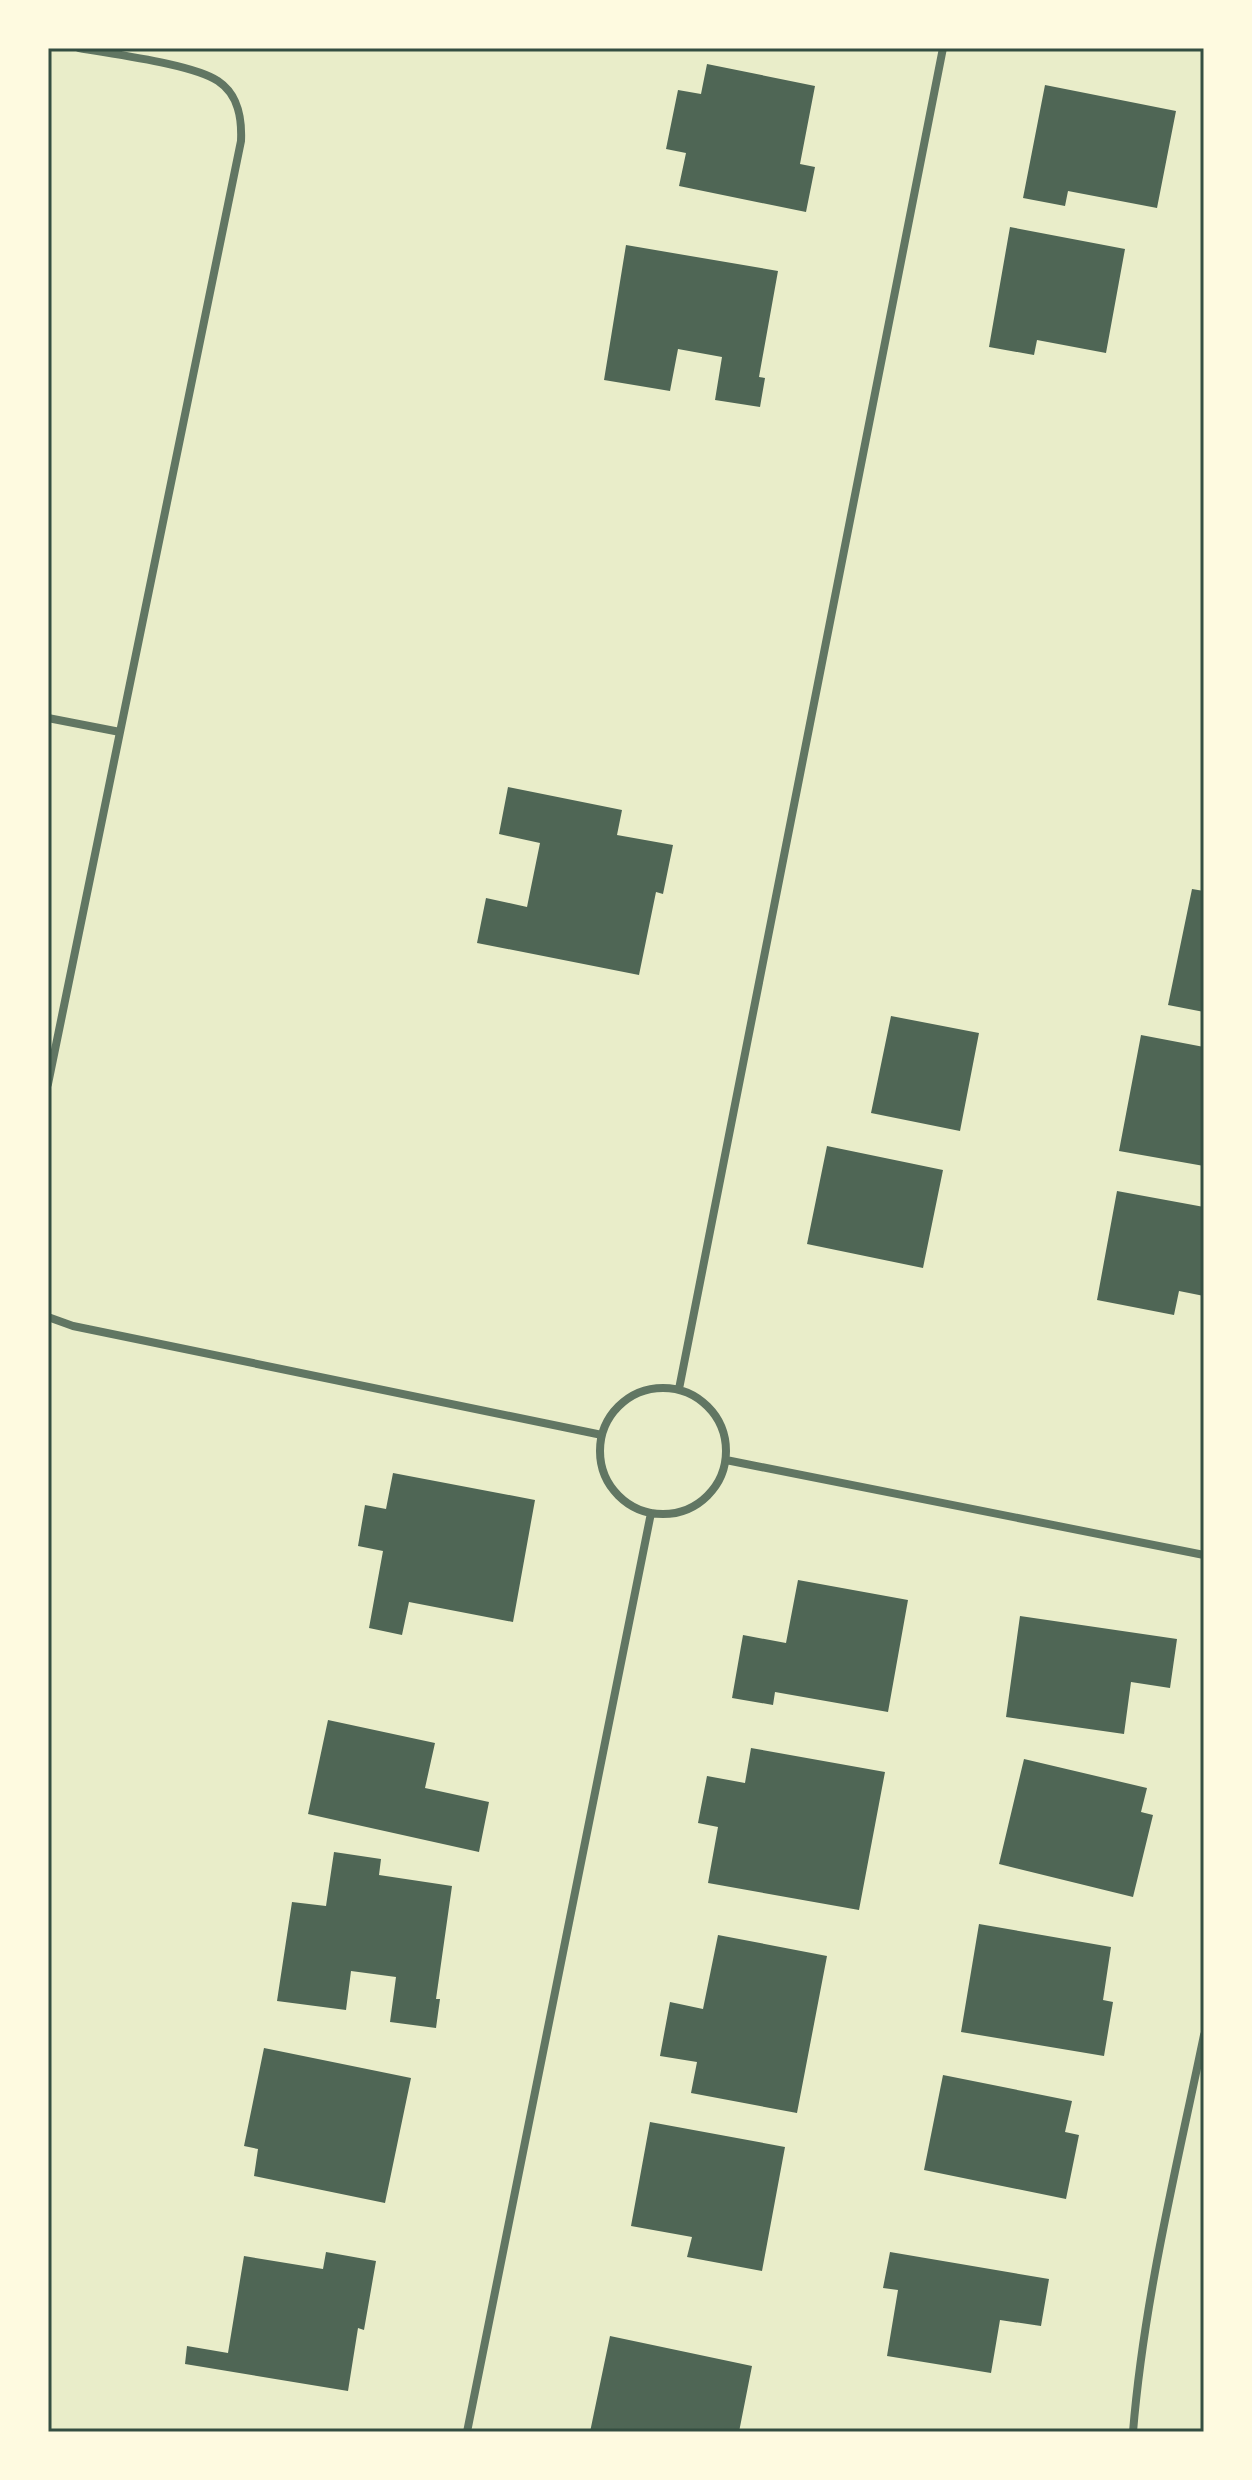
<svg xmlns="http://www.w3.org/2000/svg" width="1252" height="2480" font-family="'PT Sans',sans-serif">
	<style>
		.building { fill: #4f6655 }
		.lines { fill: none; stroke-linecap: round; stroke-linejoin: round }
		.minor { stroke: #617663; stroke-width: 8 }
		.neatline { fill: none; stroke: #344e41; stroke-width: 3 }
	</style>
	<rect width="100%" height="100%" fill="#e9edc9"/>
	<path class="building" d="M707 64 815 86 800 164 815 167 806 212 679 186 686 153 666 149 678 90 701 94Z
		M1045 85 1176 111 1157 208 1068 191 1065 206 1023 198Z
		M1010 227 1125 249 1106 353 1037 340 1034 355 989 347Z
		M626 245 778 271 759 377 765 378 760 407 715 400 722 357 678 349 670 391 604 380Z
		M508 787 622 810 617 835 673 845 663 894 656 892 639 975 477 943 486 898 527 907 540 843 499 834Z
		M1192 889 1204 891V1012L1168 1005Z
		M891 1016 979 1033 960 1131 871 1113Z
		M1141 1035 1204 1047V1166L1119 1151Z
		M827 1146 943 1170 923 1268 807 1244Z
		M1117 1191 1204 1207V1296L1179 1291 1174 1315 1097 1300Z
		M393 1473 535 1500 513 1622 409 1602 402 1635 369 1628 383 1551 358 1546 365 1505 386 1509Z
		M798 1580 908 1600 888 1712 775 1692 773 1705 732 1698 743 1635 786 1643Z
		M1020 1616 1177 1639 1170 1688 1131 1682 1124 1734 1006 1717Z
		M328 1720 435 1743 425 1788 489 1802 479 1852 308 1814Z
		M751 1748 885 1772 859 1910 708 1883 718 1827 698 1823 707 1776 745 1783Z
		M1024 1759 1147 1788 1141 1812 1153 1815 1133 1897 999 1864Z
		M334 1852 381 1859 379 1875 452 1886 436 1999H440L436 2028 390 2022 396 1977 351 1971 346 2010 277 2001 292 1902 326 1906Z
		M979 1924 1111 1947 1103 2000 1113 2002 1104 2056 961 2032Z
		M718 1935 827 1956 797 2113 691 2093 697 2062 660 2056 670 2002 703 2009Z
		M264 2048 411 2078 385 2203 254 2176 258 2149 244 2146Z
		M943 2075 1072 2101 1065 2132 1079 2135 1066 2199 924 2170Z
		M650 2122 785 2147 762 2271 687 2257 692 2237 631 2226Z
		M326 2252 376 2261 364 2330 358 2328 348 2391 185 2364 187 2346 228 2353 244 2256 323 2269Z
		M890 2252 1049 2279 1041 2326 1000 2320 991 2373 887 2356 898 2290 883 2288Z
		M610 2336 752 2366 739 2432H590Z"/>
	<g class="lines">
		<path class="minor" d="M48 718 120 732
			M48 1084 241 141C242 119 239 95 218 81 193 64 112 54 79 48
			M48 1317 73 1326 602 1435
			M600 1451a63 63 0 1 1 126 0a63 63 0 1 1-126 0Z
			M679 1389 943 48
			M726 1460 1204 1555
			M467 2432 651 1513
			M1133 2432C1144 2298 1177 2166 1204 2035"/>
	</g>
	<rect width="1252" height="2480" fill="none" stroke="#fefae0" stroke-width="100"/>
	<rect x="50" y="50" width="1152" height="2380" class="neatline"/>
</svg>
